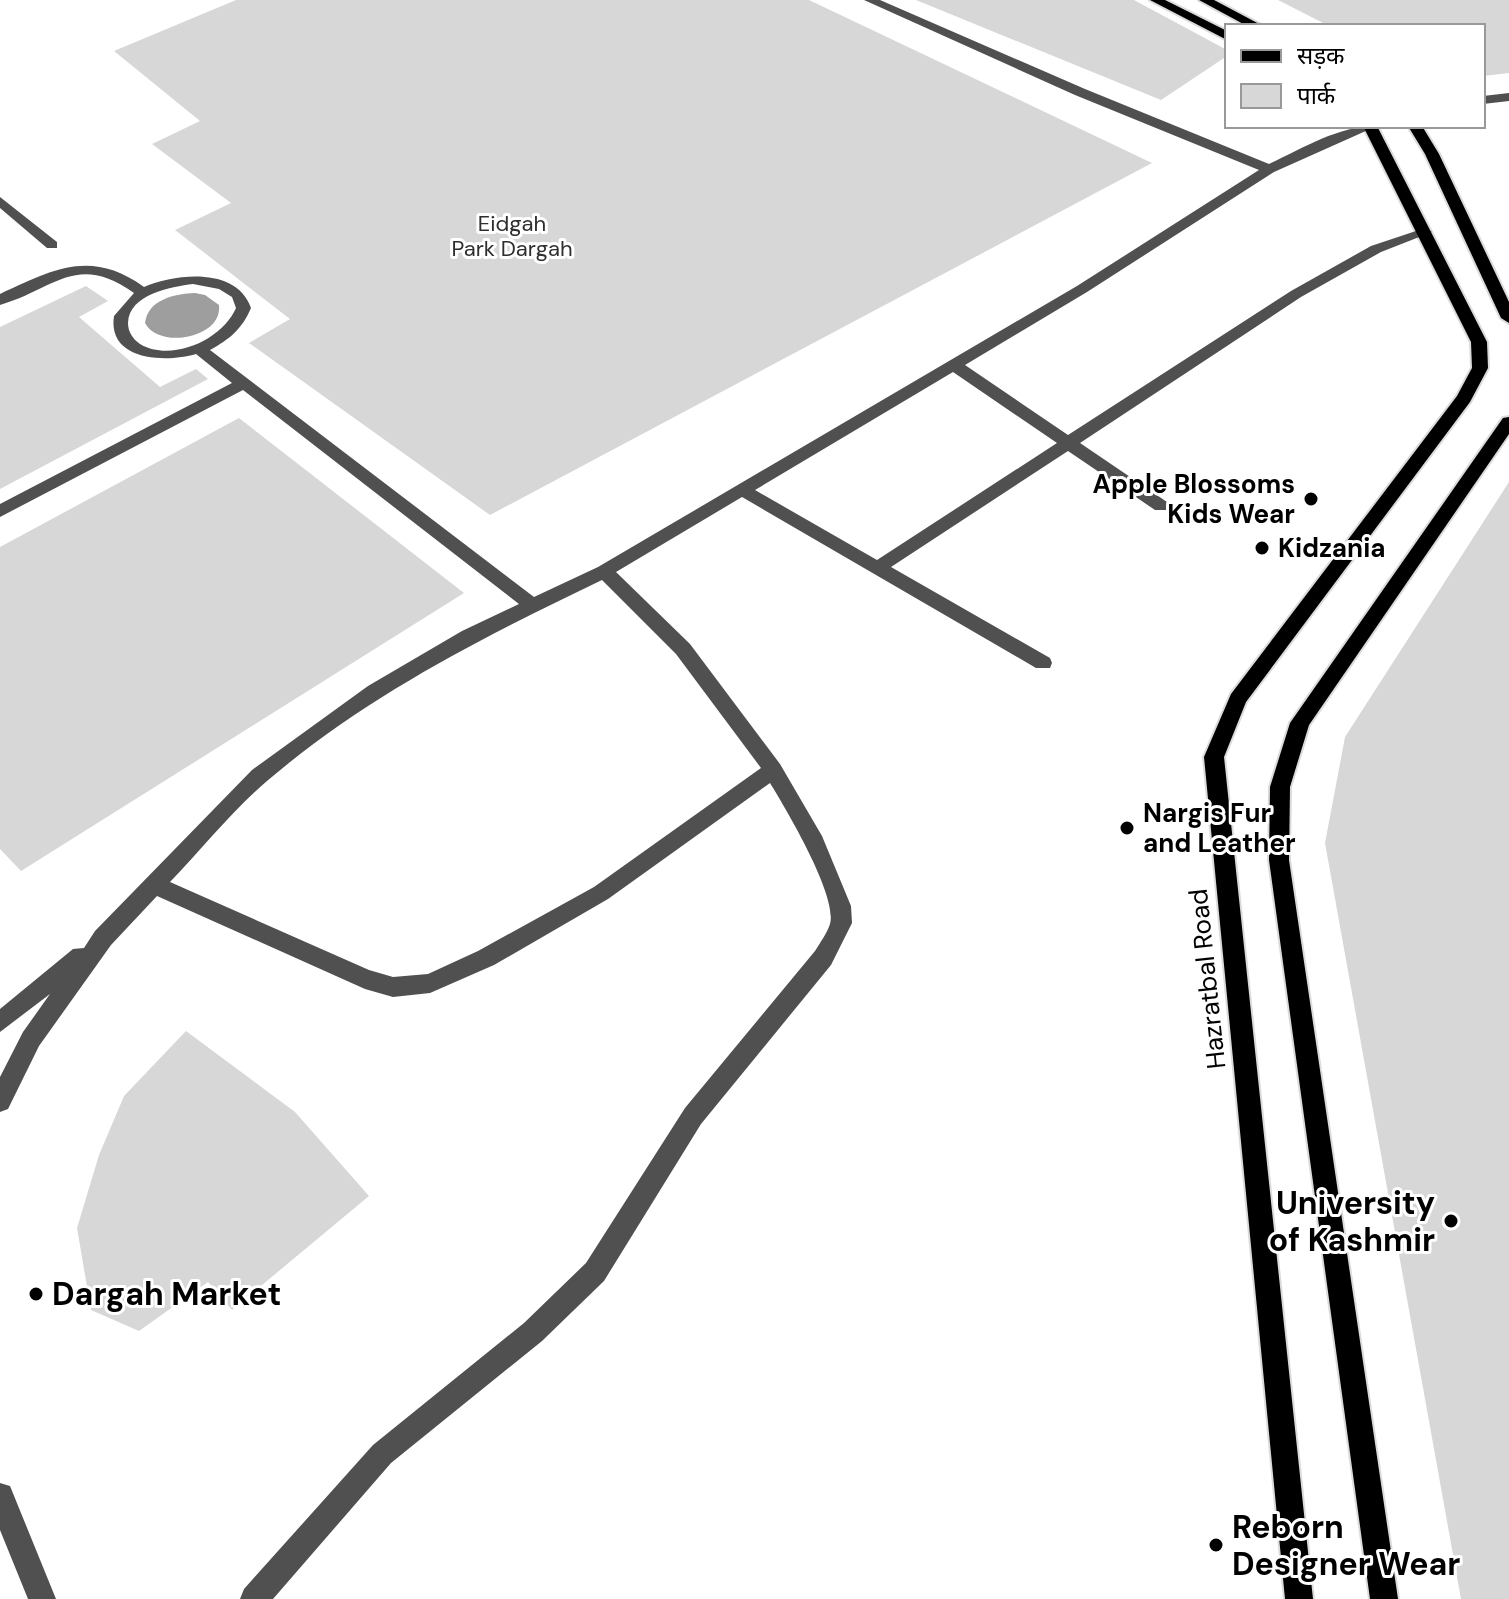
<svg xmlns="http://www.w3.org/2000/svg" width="1509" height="1599" font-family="'DM Sans','Noto Sans Devanagari',sans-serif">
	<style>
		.green { fill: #d7d7d7 }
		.water { fill: #9e9e9e }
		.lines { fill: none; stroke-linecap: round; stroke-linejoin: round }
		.major-casing { stroke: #dbdbdb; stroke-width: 4 }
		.minor { fill: #505050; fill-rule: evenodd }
		.major { fill: #000; fill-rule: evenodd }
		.poi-dot { fill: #000; stroke: #fff; stroke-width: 3 }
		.labels { text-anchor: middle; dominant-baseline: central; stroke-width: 6; stroke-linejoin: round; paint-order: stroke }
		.far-park-label { font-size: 22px; fill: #2e2e2e; stroke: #fff }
		.poi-label { font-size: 26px; font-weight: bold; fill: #000; stroke: #fff; text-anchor: start }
		.street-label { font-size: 26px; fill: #000; stroke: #fff }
		.near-poi-label { font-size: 32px; font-weight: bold; fill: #000; stroke: #fff; text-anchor: start }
	</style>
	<rect width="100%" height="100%" fill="#fff"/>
	<path class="green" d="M236 0H809L1152 163 490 515 249 343 290 319 175 230 231 203 152 144 200 121 114 51Z
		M916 0H1134L1227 50V56L1161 100Z
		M1278 0H1509V73L1483 76V26H1329Z
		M86 286 108 301 79 317 160 387 196 369 208 379 0 489V327Z
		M239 418 464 593 21 871 0 849V547Z
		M1509 482V1599H1461L1325 843 1345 737Z
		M186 1031 295 1112 369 1196 232 1310 208 1282 139 1331 91 1310 77 1228 99 1155 124 1096Z"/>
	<path class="water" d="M195 293 205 295 219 305C223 338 159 350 145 323 148 299 175 294 195 293Z"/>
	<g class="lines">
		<g class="major-casing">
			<path id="major" d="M1150 0H1165L1227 31V40Z
				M1199 0H1214L1263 26H1247Z
				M1363 126H1377L1487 342 1488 368 1470 402 1246 702 1224 757 1313 1599H1285L1204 757 1231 694 1457 396 1472 368 1471 342Z
				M1408 126H1422L1439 154 1509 302V323L1501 318 1425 154Z
				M1509 417V434L1309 725 1290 787 1289 860 1398 1599H1370L1269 860 1270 787 1290 723 1503 418Z"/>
		</g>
		<path class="minor" d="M864 0H880L1085 89 1269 164C1303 148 1338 126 1377 126L1274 172 1087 292 965 365 1068 435 1291 291 1371 246 1425 228 1432 232 1381 252 1301 297 1080 443 1167 502 1170 506 1167 510H1155L1068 451 891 567 1050 658 1052 663 1050 668H1036L742 497 616 572 690 644 780 764 822 836 851 906 852 923 831 965 701 1124 604 1281 542 1341 391 1463 273 1599H240L244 1589 373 1445 524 1323 586 1263 685 1108 815 951C820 943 827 933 830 924 838 896 786 809 770 783L608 899 494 965 430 993 393 997 365 989 157 896 111 945 39 1046 8 1109 0 1112V1077L23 1032 50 994 0 1032V1009L73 949 84 948 95 931 252 770 368 686 462 631 519 604 243 390 0 517V504L232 383 196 354C166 363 107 361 114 316L134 293C76 252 55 289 0 305V294C54 269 91 249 144 287 177 273 237 267 251 308 242 329 230 339 210 350L534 597 598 567 1077 286 1259 170 1075 95ZM193 284 219 289 232 297 236 308C223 339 172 363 140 344 133 339 128 332 128 323 129 294 171 287 193 284ZM953 372 1057 443 877 560 755 490ZM602 580 676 654 761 768 594 887 478 951 428 974 393 977 369 970 170 882C202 849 232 811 267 781 368 695 483 637 602 580Z
			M1509 93V101L1483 104V96Z
			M0 197 57 242V248H47L0 208Z
			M0 1483 10 1486 56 1599H28L0 1530Z"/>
		<use href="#major" class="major"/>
	</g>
	<g class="poi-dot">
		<circle cx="1311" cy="499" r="8"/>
		<circle cx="1262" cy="548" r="8"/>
		<circle cx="1127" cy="828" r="8"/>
		<circle cx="1451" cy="1221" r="8"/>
		<circle cx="36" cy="1294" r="8"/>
		<circle cx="1216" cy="1545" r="8"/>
	</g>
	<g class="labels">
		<g class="far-park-label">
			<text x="512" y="223">Eidgah<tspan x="512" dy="25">Park Dargah</tspan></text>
		</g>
		<g class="poi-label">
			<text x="1295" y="484" text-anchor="end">Apple Blossoms<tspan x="1295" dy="30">Kids Wear</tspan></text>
			<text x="1278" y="548">Kidzania</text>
			<text x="1143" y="813">Nargis Fur<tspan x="1143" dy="30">and Leather</tspan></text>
		</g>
		<g class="street-label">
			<text transform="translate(1207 979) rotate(-96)">Hazratbal Road</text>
		</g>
		<g class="near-poi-label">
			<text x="1435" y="1203" text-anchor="end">University<tspan x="1435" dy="37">of Kashmir</tspan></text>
			<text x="52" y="1294">Dargah Market</text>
			<text x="1232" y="1527">Reborn<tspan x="1232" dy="37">Designer Wear</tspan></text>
		</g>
	</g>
	<rect x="1225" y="24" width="260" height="104" fill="#ffffff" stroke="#999999" stroke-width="2"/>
	<rect x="1241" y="50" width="40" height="12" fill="#000000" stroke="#999999" stroke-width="2"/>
	<text x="1297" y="64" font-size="24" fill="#000000">सड़क</text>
	<rect x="1241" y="84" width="40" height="24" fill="#d7d7d7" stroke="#999999" stroke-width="2"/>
	<text x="1297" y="104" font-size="24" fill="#000000">पार्क</text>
</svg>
